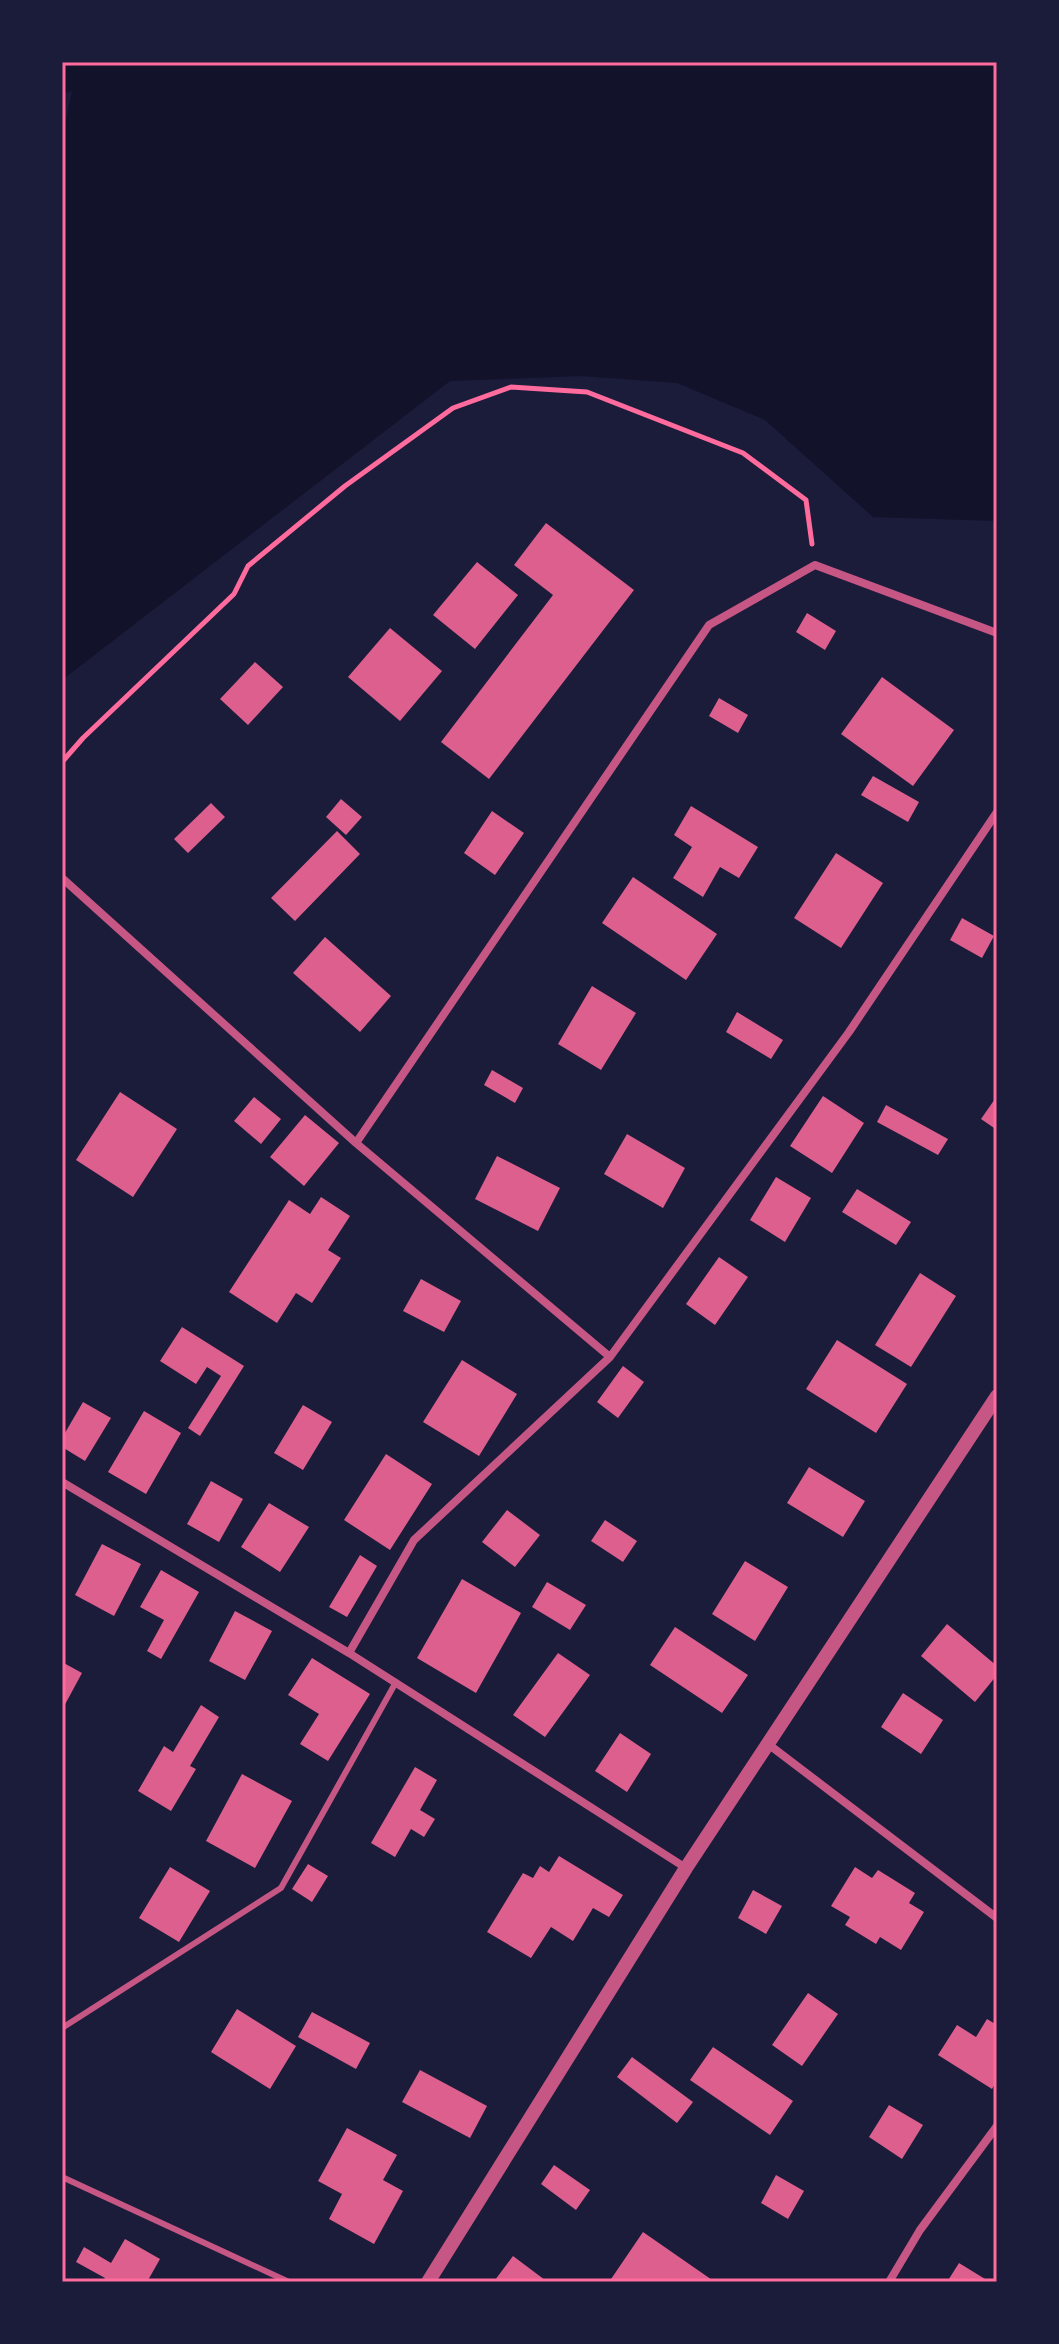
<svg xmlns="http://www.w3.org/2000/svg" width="1059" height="2344" font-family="Helvetica,sans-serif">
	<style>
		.water { fill: #12122b }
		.building { fill: #dd5f8e }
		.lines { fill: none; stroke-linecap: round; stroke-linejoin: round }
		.path { stroke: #ff6b9d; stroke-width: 5 }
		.service { stroke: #c65784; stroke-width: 6 }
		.minor { stroke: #c65784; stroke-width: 8 }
		.tertiary { stroke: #c65784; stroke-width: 14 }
		.neatline { fill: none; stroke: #ff6b9d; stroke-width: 3 }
	</style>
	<rect width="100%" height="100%" fill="#1b1b3a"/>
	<path class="water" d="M62 62H997V521L873 517 765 420 677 383 581 376 450 381 62 680V139L72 91 62 94Z"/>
	<path class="building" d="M546 523 634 590 489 779 441 742 553 595 514 565Z
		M477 562 518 595 475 649 433 615Z
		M807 613 836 631 825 650 796 632Z
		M390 628 442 671 400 721 348 677Z
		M255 662 283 687 248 725 220 699Z
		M882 677 954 730 913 786 841 734Z
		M719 698 748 715 738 733 709 716Z
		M873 776 919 802 908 822 861 795Z
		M341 799 362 817 346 835 326 817Z
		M211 803 225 817 188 853 174 839Z
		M691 806 758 847 739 878 720 867 703 897 673 878 692 847 674 835Z
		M492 811 524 833 495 875 464 853Z
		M337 831 360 854 295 921 271 898Z
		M836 853 883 883 841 948 794 918Z
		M633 877 717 934 686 980 602 923Z
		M962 918 994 936 982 958 950 940Z
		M325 937 391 996 360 1032 293 973Z
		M592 986 636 1013 601 1070 558 1044Z
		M737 1012 783 1040 771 1059 726 1032Z
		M492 1070 523 1088 515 1103 484 1085Z
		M120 1092 177 1129 133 1197 76 1160Z
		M823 1096 864 1123 832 1173 790 1146Z
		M997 1096V1130L981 1119Z
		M254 1097 281 1119 261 1144 234 1121Z
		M886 1105 948 1139 938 1155 877 1122Z
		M305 1115 339 1143 304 1186 270 1157Z
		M627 1134 685 1168 663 1208 604 1174Z
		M497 1156 560 1188 538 1231 475 1199Z
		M776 1177 811 1198 785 1242 750 1220Z
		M857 1189 911 1222 896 1245 842 1212Z
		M321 1197 350 1216 328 1250 341 1258 312 1303 296 1293 277 1323 229 1292 289 1200 310 1214Z
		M719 1257 748 1277 715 1325 686 1304Z
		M920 1273 956 1296 911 1367 875 1345Z
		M421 1279 461 1301 444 1332 403 1311Z
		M182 1327 244 1366 200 1436 188 1428 221 1376 207 1367 196 1384 160 1361Z
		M837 1340 907 1384 876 1433 806 1389Z
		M462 1360 517 1394 479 1456 423 1422Z
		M623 1366 644 1382 618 1418 597 1402Z
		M83 1402 111 1418 85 1461 62 1447V1438Z
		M303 1405 332 1422 303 1470 274 1453Z
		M144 1411 181 1433 146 1494 108 1472Z
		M386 1454 432 1484 390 1550 344 1520Z
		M809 1467 865 1501 843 1537 787 1503Z
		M211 1481 243 1499 219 1542 187 1524Z
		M269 1503 309 1527 280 1572 241 1547Z
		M507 1510 540 1535 515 1567 482 1542Z
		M605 1520 637 1541 623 1562 591 1541Z
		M102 1544 141 1564 114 1616 75 1595Z
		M360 1555 377 1566 347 1617 329 1607Z
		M745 1561 788 1587 755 1641 712 1614Z
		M161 1570 199 1592 161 1659 147 1651 164 1620 140 1607Z
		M462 1579 521 1613 476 1693 417 1658Z
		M547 1582 586 1605 570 1630 532 1607Z
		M235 1611 272 1631 245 1680 209 1661Z
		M947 1624 997 1666V1675L975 1702 921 1656Z
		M675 1627 748 1675 722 1713 650 1665Z
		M558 1653 590 1675 545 1737 513 1715Z
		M312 1658 370 1694 328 1761 300 1744 319 1714 288 1695Z
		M62 1662 82 1673 62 1710Z
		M903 1693 943 1720 921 1754 881 1727Z
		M201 1705 219 1717 190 1766 196 1769 171 1811 138 1791 164 1746 173 1752Z
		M620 1733 651 1754 627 1792 595 1771Z
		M415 1767 437 1780 420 1810 435 1819 424 1837 411 1829 395 1857 371 1843Z
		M242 1774 292 1801 255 1868 206 1841Z
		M559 1856 623 1895 609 1917 593 1908 573 1941 551 1927 531 1958 487 1932 523 1873 533 1878 540 1866 549 1872Z
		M308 1864 328 1876 312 1902 292 1889Z
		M170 1867 210 1891 179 1942 139 1918Z
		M855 1867 872 1878 878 1870 915 1893 909 1903 924 1912 901 1950 880 1937 876 1944 845 1925 850 1917 831 1906Z
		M753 1890 782 1906 766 1934 738 1918Z
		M808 1993 838 2014 802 2066 772 2045Z
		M237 2009 296 2046 270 2089 211 2052Z
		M312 2012 370 2043 356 2069 298 2037Z
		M987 2019 997 2025V2080L992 2089 938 2055 957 2025 976 2037Z
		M713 2047 793 2101 770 2135 690 2080Z
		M632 2057 693 2102 677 2123 617 2077Z
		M420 2070 487 2106 470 2138 402 2102Z
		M889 2105 923 2125 902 2159 869 2137Z
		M347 2128 397 2155 383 2180 403 2191 374 2244 329 2219 342 2194 318 2181Z
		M554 2165 590 2190 576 2210 541 2184Z
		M776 2175 804 2191 788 2219 761 2203Z
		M643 2232 715 2282H609Z
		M125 2239 160 2259 147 2282H103L105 2278 76 2262 84 2247 111 2263Z
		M513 2256 545 2280 544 2282 495 2280Z
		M959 2263 990 2282H947Z"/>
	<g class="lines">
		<path class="path" d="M62 762 83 738 234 594 248 566 345 486 453 408 511 387 587 392 743 453 806 500 812 544"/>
		<path class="service" d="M62 2028 281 1888 396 1682
			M62 2177 289 2282"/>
		<path class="minor" d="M62 878 356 1143 709 625 815 565 997 633
			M356 1143 610 1357
			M62 1482 349 1653 686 1868
			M349 1653 414 1540 610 1357 849 1032 997 812
			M768 1744 997 1918
			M889 2282 920 2230 997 2126"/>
		<path class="tertiary" d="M428 2282 686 1868 997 1396"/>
	</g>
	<rect width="1059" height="2344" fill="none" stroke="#1b1b3a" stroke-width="128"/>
	<rect x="64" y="64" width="931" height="2216" class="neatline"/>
</svg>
